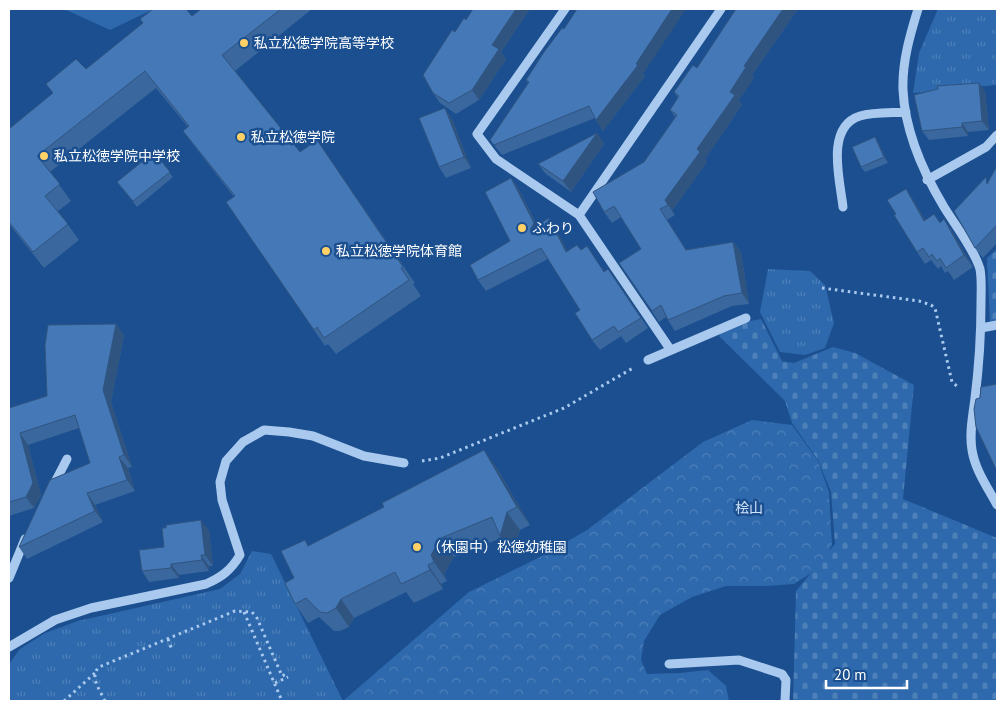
<svg xmlns="http://www.w3.org/2000/svg" width="1006" height="710" font-family="'PT Sans','Noto Sans JP',sans-serif">
	<style>
		.green { fill: #2e69ad }
		.forest { fill: url(#forest-crowns) }
		.cemetery { fill: url(#cemetery-stones) }
		.park { fill: url(#park-tufts) }
		.lines { fill: none; stroke-linecap: round; stroke-linejoin: round }
		.path { stroke: #a9c9ee; stroke-width: 3; stroke-dasharray: 2.5 4; stroke-linecap: butt }
		.minor { stroke: #a9c9ee; stroke-width: 9 }
		.wall { fill: #3a679d }
		.shaded-wall { fill: #305480 }
		.building { fill: #4478b7; stroke: #305480 }
		.poi-dot { fill: #ffd166; stroke: #1b4f8f; stroke-width: 2 }
		.labels { text-anchor: middle; dominant-baseline: central; stroke-width: 5; stroke-linejoin: round; paint-order: stroke }
		.poi-label { font-size: 14px; fill: #fff; stroke: #1b4f8f; text-anchor: start }
		.park-label { font-size: 14px; fill: #cfe3fa; stroke: #1b4f8f }
	</style>
	<defs>
		<pattern id="forest-crowns" width="20" height="18" patternUnits="userSpaceOnUse" patternTransform="scale(1.25)"><rect width="20" height="18" fill="#2e69ad"/><path d="M2 6a3 3 0 1 1 6 0M12 15a3 3 0 1 1 6 0" fill="none" stroke="#4d80b9"/></pattern>
		<pattern id="cemetery-stones" width="16" height="16" patternUnits="userSpaceOnUse" patternTransform="scale(1.25)"><rect width="16" height="16" fill="#2e69ad"/><path d="M2 7V4a2 2 0 0 1 4 0v3zM10 15v-3a2 2 0 0 1 4 0v3z" fill="#4d80b9"/></pattern>
		<pattern id="park-tufts" width="24" height="20" patternUnits="userSpaceOnUse" patternTransform="scale(1.25)"><rect width="24" height="20" fill="#2e69ad"/><path d="M3 7l-1-3M5 7V3M7 7l1-3M15 17l-1-3M17 17v-4M19 17l1-3" fill="none" stroke="#4d80b9"/></pattern>
	</defs>
	<rect width="100%" height="100%" fill="#1b4f8f"/>
	<path class="green" d="M64 9H154L110 30Z"/>
	<path class="forest" d="M752 420 792 425 818 461 829 492 832 545 822 566 794 584 767 586H726L692 597 660 615 644 641 641 660 647 674 680 673 708 670 726 686 729 701H343L469 592 544 555 587 530 703 442Z"/>
	<path class="cemetery" d="M997 249V322L990 323 987 258Z
		M761 319 782 361 794 363 833 347 855 353 914 385 903 499 997 538V701H793L796 591 835 544 831 492 818 460 792 423 785 401 719 336C725 326 749 321 761 319Z"/>
	<path class="park" d="M938 9H997V85L913 93 919 53Z
		M768 269 810 271 825 285 834 323 825 348 805 355 780 352 760 312Z
		M252 551 271 554 343 701H9V664L20 649 45 633 78 621 220 589 240 574Z"/>
	<g class="lines">
		<path class="path" d="M822 288 919 301 931 305 935 308 952 382 958 387
			M422 461 440 458 564 408 633 368
			M244 612 282 701
			M168 639 172 650
			M275 683 288 677
			M64 701 95 673
			M105 701C100 690 89 677 99 667L235 611 252 612 257 618 282 676 286 674"/>
		<path class="minor" d="M565 9 477 134 496 159 579 215 670 349
			M918 9C910 35 902 62 903 90 905 132 923 172 944 207 955 225 974 249 980 269 982 280 981 292 981 303 981 335 979 366 975 398 973 415 969 433 972 450 975 470 988 488 997 505
			M927 180 986 147 997 135
			M843 207C840 180 825 127 860 116 874 112 891 113 906 112
			M579 215 721 9
			M981 328 997 325
			M648 360 746 318
			M52 488 67 459
			M9 578 25 539
			M9 647 55 620 91 608 206 584C222 577 231 570 240 555L222 500 220 482 226 461 243 442 264 430 289 432 313 436 364 456 404 463
			M669 664 739 660 782 674 786 680 785 701"/>
	</g>
	<path class="wall" d="M201 9H312L235 71 300 152 317 140 415 283 413 284 421 296 336 354 328 344 325 346 226 202 234 197 195 147 183 131 188 127 156 88 50 172 71 201 58 211 79 240 44 268 9 224V129L53 93 46 84 86 69 143 23 140 19 192 16Z
		M473 9H530L501 52 506 59 479 100 456 114 440 103 433 93 455 32 466 20Z
		M736 9H798L752 75 754 78 739 100 742 105 705 159 707 162 672 211 675 215 667 220 686 250 733 242 741 252 749 304 732 306 675 331 666 317 659 322 619 263 641 249 621 217 612 223 604 212 644 162 675 117 670 110 678 98 674 92 697 68Z
		M643 74 645 76 603 131 595 118 502 155 490 140 528 83 526 80Z
		M985 91 989 130 968 132V136L929 140 922 131Z
		M452 119 471 168 446 178 439 167Z
		M597 133 604 144 571 192 546 174 538 164Z
		M875 137 878 142 888 163 865 172 861 167Z
		M154 152 173 177 137 207 117 182Z
		M997 166V243L983 258 975 248 989 181Z
		M511 178 518 188 537 225 556 229 567 251 581 250 587 246 604 272 608 269 648 328 626 343 621 336 600 350 592 340 580 310 548 259 486 291 478 280 510 241Z
		M906 189 914 201 925 220 940 223 944 219 952 231 973 267 954 280 948 271 945 273 941 266 938 269 931 260 925 264 917 252 896 214Z
		M116 324 124 336 111 402 132 467 128 468 135 491 95 505 103 522 27 559 19 547 90 463 79 428 28 445 41 495 34 508 9 516V408L47 396Z
		M497 468 530 525 520 530 513 555 501 538 454 557 444 574 447 581 441 584 443 589 414 603 406 592 354 618 349 627 340 631H334L319 617 308 623 295 604 309 546Z
		M209 530 213 566H209V571L179 575V578L149 582 142 571 164 547Z"/>
	<path class="shaded-wall" d="M516 9H530L501 52 506 59 479 100 472 90 492 45Z
		M672 9H686L643 74 645 76 603 131 596 120 636 64Z
		M783 9H798L752 75 754 78 739 100 742 105 705 159 707 162 672 211 675 215 665 200 697 149 730 92 744 66Z
		M979 83 985 91 989 130 982 121Z
		M445 108 452 119 471 168 464 157Z
		M962 123 968 132V136L962 127Z
		M597 133 604 144 571 192 563 181Z
		M875 137 878 142 888 163 884 157Z
		M511 178 518 188 541 234 530 230Z
		M906 189 914 201 933 233 924 221Z
		M549 218 556 229 573 263 566 252Z
		M944 219 952 231 973 267 964 255Z
		M733 242 741 252 749 304 742 293Z
		M116 324 124 336 111 402 132 467 124 455 103 390Z
		M20 433 28 445 41 495 34 508 26 497Z
		M484 450 497 468 530 525 517 507Z
		M119 457 128 468 135 491 127 480Z
		M87 493 95 505 103 522 95 511Z
		M507 512 520 530 513 555 500 536Z
		M201 520 209 530 213 566 205 555Z
		M441 538 454 557 444 574 447 581 434 562 431 555Z
		M201 555 209 566V571L202 560Z
		M171 564 179 575V578L171 568Z
		M428 565 441 584 443 589 430 570Z
		M341 599 354 618 349 627 336 608Z"/>
	<path class="building" d="M153 9H186L192 16 201 9H281L222 55 300 152 317 140 403 267 401 268 409 280 324 338 317 327 314 330 226 202 235 196 183 131 189 126 145 71 37 156 60 184 45 196 68 224 33 252 9 222V129L53 93 46 84 76 59 86 69 143 23 140 19Z
		M473 9H516L492 45 499 49 472 90 449 103 433 93 423 75 452 30 455 32 464 18 466 20Z
		M577 9H672L636 64 638 65 596 120 589 106 494 145 490 140 529 82 526 80 544 52 562 28 564 29Z
		M736 9H783L744 66 746 67 730 92 735 95 697 149 700 152 665 200 668 205 660 209 686 250 733 242 742 293 724 296 668 320 661 305 652 311 619 263 641 249 614 206 604 212 593 192 644 162 677 115 670 110 679 96 674 92 693 65 697 68Z
		M979 83 982 121 962 123V127L922 131 914 95 938 89 937 86Z
		M445 108 464 157 439 167 419 118Z
		M597 133 563 181 538 164Z
		M875 137 884 157 861 167 852 147Z
		M154 152 170 172 133 201 117 182Z
		M997 166V225L975 248 954 211 986 177 987 184Z
		M511 178 534 223 530 230 549 218 566 252 577 245 581 250 587 246 604 272 608 269 641 318 618 332 614 326 592 340 575 313 580 310 541 248 478 280 470 265 510 241 485 192Z
		M906 189 924 221 934 214 940 223 944 219 964 255 946 268 940 258 937 261 932 254 929 257 923 248 917 252 894 215 896 214 887 200Z
		M116 324 103 390 124 455 119 457 127 480 87 493 95 511 19 547 50 480 90 463 75 415 20 433 33 483 26 497 9 502V408L47 396 45 345 48 325Z
		M997 384V470L995 467 976 427 974 409 976 399 980 398 981 387Z
		M484 450 517 507 507 512 500 536 492 517 441 538 431 555 434 562 428 565 430 570 401 584 395 572 341 599 336 608 327 613 320 612 306 598 295 604 285 583 294 578 281 551 305 540 308 546 384 507 382 503Z
		M201 520 205 555H201L202 560 171 564V568L142 571 139 550 164 547 162 528H166V525Z"/>
	<g class="poi-dot">
		<circle cx="244" cy="43" r="5"/>
		<circle cx="241" cy="137" r="5"/>
		<circle cx="44" cy="156" r="5"/>
		<circle cx="522" cy="228" r="5"/>
		<circle cx="326" cy="251" r="5"/>
		<circle cx="417" cy="547" r="5"/>
	</g>
	<g class="labels">
		<g class="poi-label">
			<text x="254" y="43">私立松徳学院高等学校</text>
			<text x="251" y="137">私立松徳学院</text>
			<text x="54" y="156">私立松徳学院中学校</text>
			<text x="532" y="228">ふわり</text>
			<text x="336" y="251">私立松徳学院体育館</text>
			<text x="427" y="547">（休園中）松徳幼稚園</text>
		</g>
		<g class="park-label">
			<text x="749" y="508">桧山</text>
		</g>
	</g>
	<rect width="1006" height="710" fill="none" stroke="#ffffff" stroke-width="20"/>
	<path d="M826 680v8h81v-8" fill="none" stroke="#ffffff" stroke-width="2.5"/>
	<text x="834" y="680" font-size="15" fill="#ffffff" stroke="#1b4f8f" stroke-width="4" paint-order="stroke">20 m</text>
</svg>
